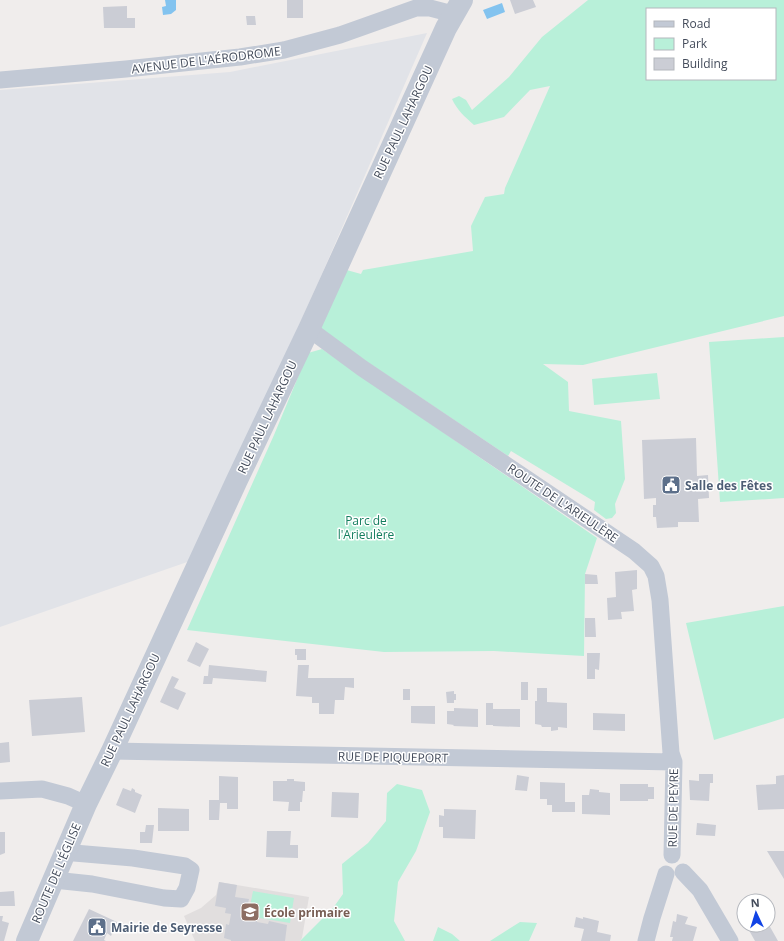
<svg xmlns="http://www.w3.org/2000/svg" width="784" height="941" font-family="'Open Sans',sans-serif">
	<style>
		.education { fill: #e1dede }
		.airport { fill: #e1e3e8 }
		.green { fill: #b8f0d9; fill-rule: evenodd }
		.water { fill: #83c3ef }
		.building { fill: #cbcdd5 }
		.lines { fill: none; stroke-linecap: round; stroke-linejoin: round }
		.minor { stroke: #c2c9d5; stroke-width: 17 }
		.tertiary { stroke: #c2c9d5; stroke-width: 22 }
		.labels { text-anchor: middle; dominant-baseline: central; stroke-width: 3; stroke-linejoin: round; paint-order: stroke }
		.street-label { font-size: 12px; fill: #444c5b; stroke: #fff }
		.service-label { font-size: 12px; font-weight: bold; fill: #4e5e75; stroke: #fff; text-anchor: start }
		.park-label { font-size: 12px; fill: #137e5e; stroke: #fff }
		.education-label { font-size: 12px; font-weight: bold; fill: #785e54; stroke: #fff; text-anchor: start }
	</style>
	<rect width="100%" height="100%" fill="#f0edec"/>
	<path class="education" d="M219 882 309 897 302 938 300 941H195L184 916 201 908 216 895Z"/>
	<path class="airport" d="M427 33 321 276 193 560 0 627V90L230 72Z"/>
	<path class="green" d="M588 0H784V316L583 365 543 364 568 382 569 411 621 421 625 479 615 504 616 513 612 518 606 519 594 510 595 502 511 451 508 456 318 329 343 269 361 274 363 270 473 251 471 226 485 197 504 194 505 188 550 86 530 90 504 117 474 125C465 117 457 110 452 99L459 96 466 100 472 110 509 77 542 37ZM647 9H775V79H647Z
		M784 337V498L720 502 709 342Z
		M322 349 597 538 585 574 584 656 494 651 384 652 187 630 274 435 308 353Z
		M657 373 660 399 594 405 592 379Z
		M784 606V718L714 740 686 623Z
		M397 784 422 790 430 812 416 851 398 882 394 921 405 941H300L333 908 343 894 342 864 368 843 386 821 387 793Z
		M253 891 294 898 290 923 248 916Z
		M520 922 537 923 529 941H490Z
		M438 927 452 934 460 941H433Z"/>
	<path class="water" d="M165 0H176V10L171 14 163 15 162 7 166 6Z
		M502 3 505 12 487 19 483 10Z"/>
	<path class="building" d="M287 0H303V18H287Z
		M510 0H533L536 7 515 14Z
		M127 6V18H135V28H104L103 7Z
		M246 16H255L256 25H247Z
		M696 438 697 476 708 475 709 498 698 499 699 522H678V527L657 528 656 517H653V505H656V498L644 499 642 440Z
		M637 570V589L632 590 634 611 621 612 622 619 608 620 607 598 616 597 615 572Z
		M585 574 597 575 598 584H585Z
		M585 618H595L596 637H585Z
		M196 642 209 649 200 667 187 661Z
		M295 649H306V660H297V655H295Z
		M587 653H600L599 670 595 669V679H587Z
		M209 665 267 671 266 682 213 678 212 684H203L204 676H208Z
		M298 665H309L308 678H354V688L345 687 344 700H335L334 714H319V703H312V697L296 696Z
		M172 676 179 679 174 688 186 693 178 710 160 702Z
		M521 682H528V700H521Z
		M537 688H547V702L567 703V728L558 727V730L551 731V727H542L541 725 535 724V701H537Z
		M403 689H410V700H403Z
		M454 691V694H456V700H454V703H447L446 692Z
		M82 697 85 732 32 736 29 700Z
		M486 703H493V709H520V727L493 726V725H486Z
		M411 706H435V724L411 723Z
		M454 708 478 709V727L453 726 454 725 447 724V711H454Z
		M593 713 625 714V731L593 730Z
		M9 742 10 762 0 763V743Z
		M699 774H713V783H710L709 801 690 800 689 780 699 781Z
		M517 775 529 777 527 791 515 790Z
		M784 775V809L758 810 756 785 776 784V776Z
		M219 776 238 777V809H227V803H220L219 820H209V800H219Z
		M287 779H294V781L305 782V791H303L302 802H300V811H288L289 802 273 801V781H287Z
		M540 782 565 783V802H575V812H552V805H547V799H540Z
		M620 784H648V787H654V799H648V801H620Z
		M123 788 131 791 132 788 135 790V792L142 795 135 813 116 805Z
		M590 789 599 790V792L610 793V815L582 814V795H589Z
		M332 792 359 793 358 818 331 817Z
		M158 808 189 809V831H158Z
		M444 809 476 810 475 839 443 838V827H439V815L444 816Z
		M697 823 716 825 715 836 696 835Z
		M146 825H154L152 843H140V832H145Z
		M267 831H291L290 845H298V858L266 857Z
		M0 832H5V853L0 855Z
		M767 851H784V879Z
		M219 882 237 885 235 897 249 899 245 917 257 920V922L268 924 269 921 287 925 285 941H231V940L224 938 226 924 229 925 231 914 225 913 226 908 215 906Z
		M14 891 15 906H0V892Z
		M89 909 117 922 111 936 107 933 104 940 106 941H73Z
		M677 914 688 917 685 924 697 927 693 941H672L673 937H670L673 921 676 922Z
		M0 916H3L2 921 9 923 4 941H0Z
		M576 917 583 919V917L599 921 597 932 611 935 610 941H581L584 929 574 927Z
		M746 925H769L778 941H755Z"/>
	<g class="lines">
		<path class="minor" d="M0 80 126 69 240 57 284 50 340 35 416 8H430L453 14
			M309 329 362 368 634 551 651 566 656 576 660 600 671 753 674 762 672 855
			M112 751 674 762
			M0 791 42 789 68 796 86 804
			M683 872 700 890 730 941
			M54 880 92 884 164 898 181 899 187 888 191 870 185 866 133 858 74 853 67 849
			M646 941 652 918 666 874"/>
		<path class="tertiary" d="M27 941 86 804 112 751 237 480 309 329 446 28 462 0"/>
	</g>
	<defs>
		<g id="civic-square" transform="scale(1)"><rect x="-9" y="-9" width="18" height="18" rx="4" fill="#5c6f8a" stroke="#fff"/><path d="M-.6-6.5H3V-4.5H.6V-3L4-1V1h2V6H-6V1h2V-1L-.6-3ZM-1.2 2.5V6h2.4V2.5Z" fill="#fff"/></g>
		<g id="school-square" transform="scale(1)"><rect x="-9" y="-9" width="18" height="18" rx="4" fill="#8d6e63" stroke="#fff"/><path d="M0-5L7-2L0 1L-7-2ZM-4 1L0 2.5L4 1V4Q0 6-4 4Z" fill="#fff"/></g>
	</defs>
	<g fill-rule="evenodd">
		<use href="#civic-square" x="671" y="485"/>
		<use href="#school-square" x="250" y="912"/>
		<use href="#civic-square" x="97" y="927"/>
	</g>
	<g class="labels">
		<g class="street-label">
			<text transform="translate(206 60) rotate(-7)">AVENUE DE L'AÉRODROME</text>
			<text transform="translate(403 122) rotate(-65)">RUE PAUL LAHARGOU</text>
			<text transform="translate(267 417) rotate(-65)">RUE PAUL LAHARGOU</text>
			<text transform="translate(563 503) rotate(34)">ROUTE DE L'ARIEULÈRE</text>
			<text transform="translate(130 710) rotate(-65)">RUE PAUL LAHARGOU</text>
			<text transform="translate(393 757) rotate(1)">RUE DE PIQUEPORT</text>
			<text transform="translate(673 808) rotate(-89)">RUE DE PEYRE</text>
			<text transform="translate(56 873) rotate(-67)">ROUTE DE L'ÉGLISE</text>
		</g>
		<g class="service-label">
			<text x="685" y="485">Salle des Fêtes</text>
			<text x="111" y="927">Mairie de Seyresse</text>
		</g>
		<g class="park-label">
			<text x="366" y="520">Parc de<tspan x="366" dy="14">l'Arieulère</tspan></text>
		</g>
		<g class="education-label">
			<text x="264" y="912">École primaire</text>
		</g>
	</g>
	<rect x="646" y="8" width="130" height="72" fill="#ffffff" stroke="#b4b7bd"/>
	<rect x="654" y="21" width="20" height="6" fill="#c2c9d5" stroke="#b4b7bd"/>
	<text x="682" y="28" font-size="12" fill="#444c5b">Road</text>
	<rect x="654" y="38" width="20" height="12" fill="#b8f0d9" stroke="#b4b7bd"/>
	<text x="682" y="48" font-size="12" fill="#444c5b">Park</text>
	<rect x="654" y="58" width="20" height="12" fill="#cbcdd5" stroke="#b4b7bd"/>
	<text x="682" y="68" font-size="12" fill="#444c5b">Building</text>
	<g transform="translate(756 913) rotate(356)"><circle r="19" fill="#ffffff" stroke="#b4b7bd"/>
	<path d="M0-3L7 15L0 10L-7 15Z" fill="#1143e5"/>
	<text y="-6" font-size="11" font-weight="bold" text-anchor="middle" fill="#444c5b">N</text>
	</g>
</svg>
